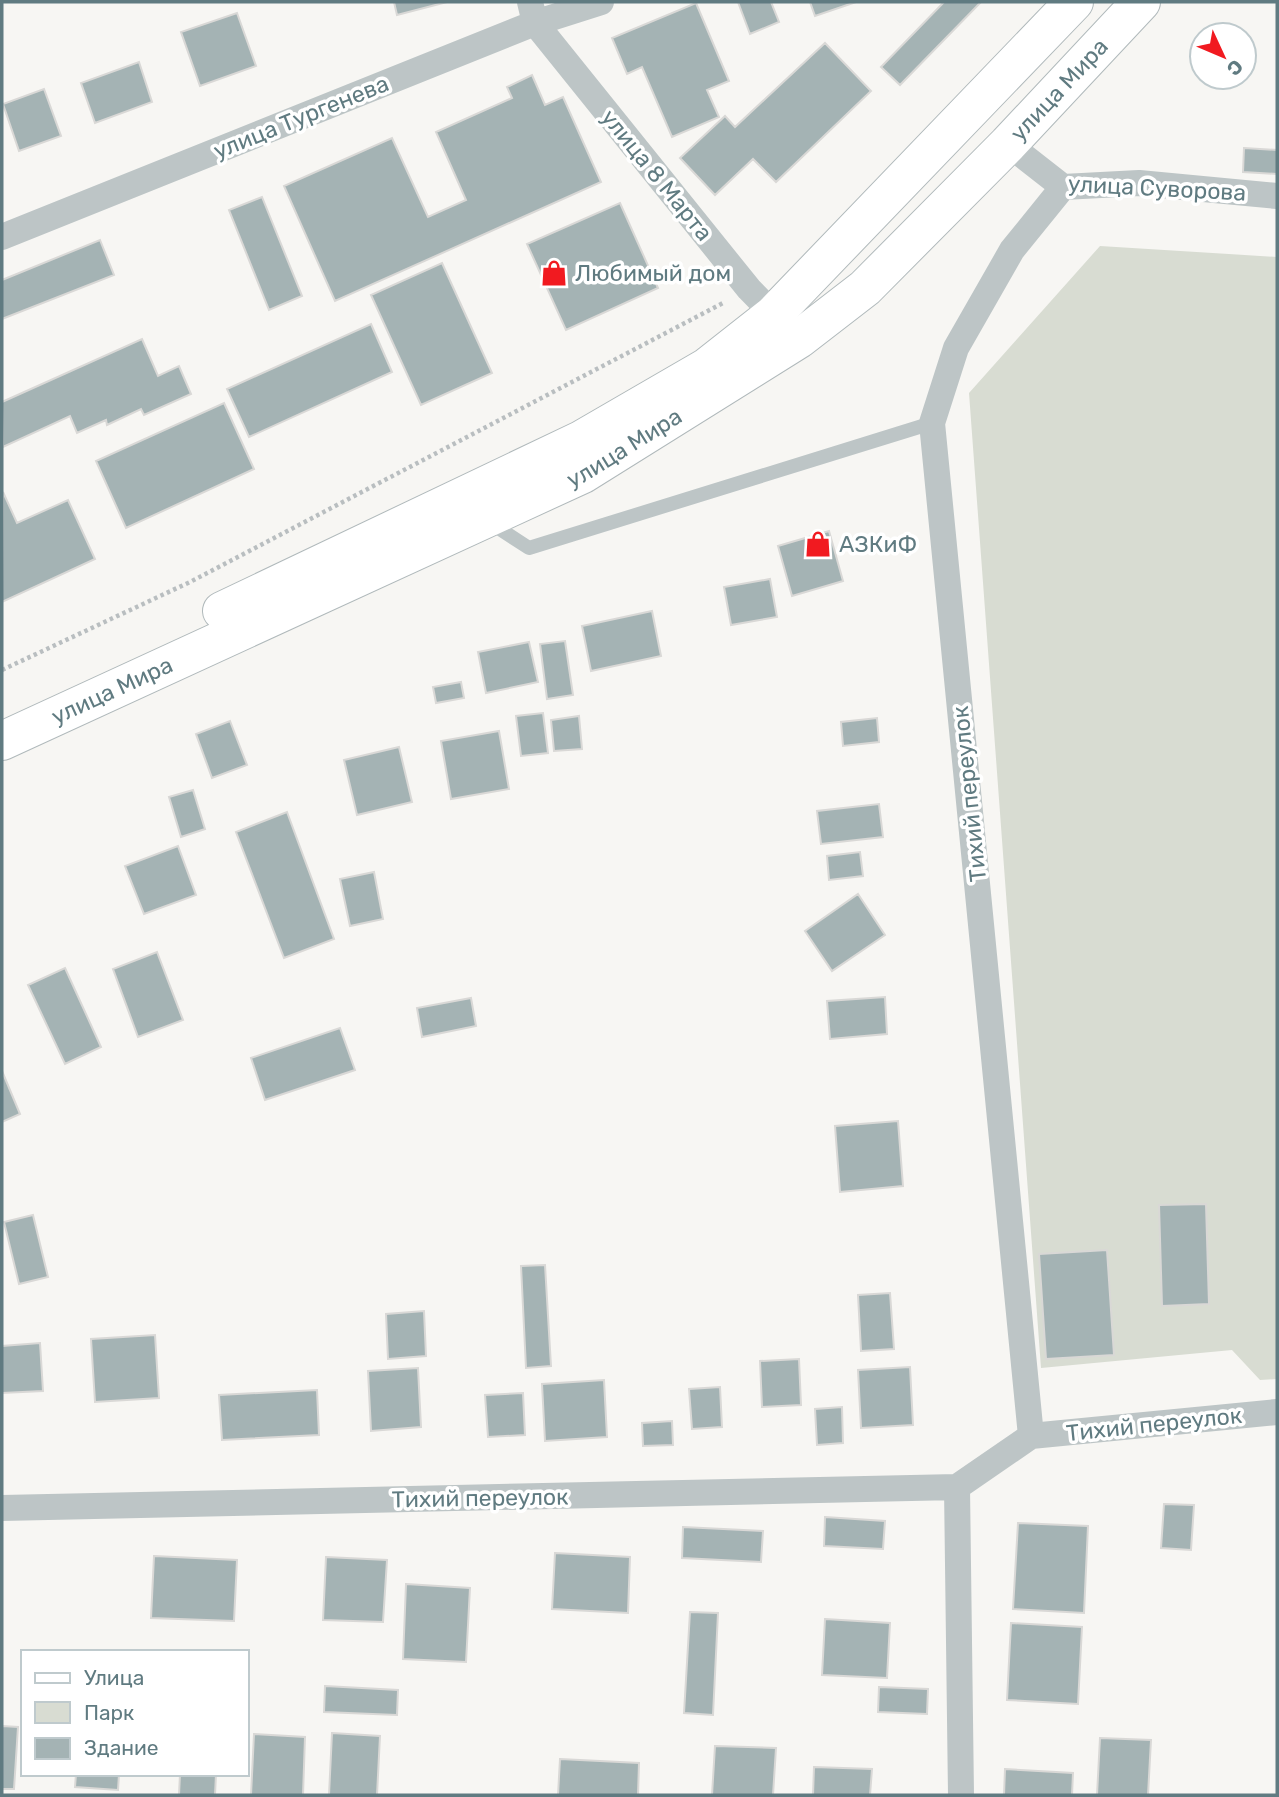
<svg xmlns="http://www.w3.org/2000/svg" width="1279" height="1797" font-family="Rubik,sans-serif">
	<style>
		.green { fill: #d8dcd2 }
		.building { fill: #a4b3b4; stroke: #d9d8d6; stroke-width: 2 }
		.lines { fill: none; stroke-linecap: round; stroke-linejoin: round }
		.primary-casing { stroke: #b0b9bb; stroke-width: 40 }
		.path { stroke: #b9bec0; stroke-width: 4.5; stroke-dasharray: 3.5 3.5; stroke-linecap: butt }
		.lane { stroke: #bdc5c6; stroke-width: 14 }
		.street { stroke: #bdc5c6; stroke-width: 26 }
		.primary { stroke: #fff; stroke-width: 38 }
		.labels { text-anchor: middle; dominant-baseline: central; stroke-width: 7; stroke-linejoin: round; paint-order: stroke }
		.street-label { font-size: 23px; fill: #607b81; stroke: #fff }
		.poi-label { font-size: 23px; fill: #607b81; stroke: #fff; text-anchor: start }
	</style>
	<rect width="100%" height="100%" fill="#f7f6f3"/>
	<path class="green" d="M1100 246 1277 257V1379L1260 1380 1232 1350 1041 1368 969 393Z"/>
	<path class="building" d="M394 2H447L397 15Z
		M738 2H771L779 22 750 34Z
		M810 2H856L815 16Z
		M944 2H981L900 85 881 67Z
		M696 3 729 81 707 90 719 117 672 137 642 67 627 74 612 38Z
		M237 13 256 66 200 86 181 32Z
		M825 43 871 91 776 182 753 159 715 195 680 158 725 116 735 127Z
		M139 62 152 102 95 123 81 83Z
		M532 75 545 105 563 97 601 182 335 301 284 186 392 138 428 217 466 200 436 132 512 98 507 87Z
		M44 89 61 136 19 151 3 104Z
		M1244 148 1277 150V174L1243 172Z
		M262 197 302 296 269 310 229 210Z
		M620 203 658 288 566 330 527 244Z
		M100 240 114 275 2 319V280Z
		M442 263 492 373 421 405 371 295Z
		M371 324 392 372 249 437 227 389Z
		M142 339 158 376 179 366 191 394 144 415 141 409 107 425 106 420 77 433 70 416 3 447 2 402Z
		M224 403 254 469 126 528 96 461Z
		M3 492 17 523 68 500 95 559 2 602Z
		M829 531 843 581 792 596 778 546Z
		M770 579 777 617 731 625 724 587Z
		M652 611 661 656 591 671 582 626Z
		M565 641 573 695 547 699 540 644Z
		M529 642 538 682 486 693 478 652Z
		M461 682 464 698 436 703 433 687Z
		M543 713 548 753 521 756 516 716Z
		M579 716 582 749 554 751 551 720Z
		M877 718 879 742 843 746 841 722Z
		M230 721 247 765 212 778 196 734Z
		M499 731 509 789 451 799 441 741Z
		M399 747 412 802 357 815 344 760Z
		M193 790 205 829 181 837 169 797Z
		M879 804 883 837 821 844 817 811Z
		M287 812 334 939 284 958 236 832Z
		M178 846 196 895 144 914 125 866Z
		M860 852 863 876 829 880 827 856Z
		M374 872 383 919 350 926 340 879Z
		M858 894 885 935 832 971 805 931Z
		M157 952 183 1020 138 1037 113 969Z
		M65 968 101 1047 65 1064 28 985Z
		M885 997 887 1034 830 1039 827 1001Z
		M471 998 476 1026 422 1037 417 1008Z
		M340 1028 355 1070 265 1100 251 1058Z
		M2 1071 20 1114 2 1122Z
		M898 1121 903 1186 840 1192 835 1126Z
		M1206 1204 1209 1304 1162 1306 1159 1205Z
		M33 1215 48 1277 19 1284 4 1222Z
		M1107 1250 1114 1355 1046 1359 1039 1254Z
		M545 1265 551 1366 526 1368 521 1266Z
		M890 1293 894 1349 861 1351 858 1295Z
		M424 1311 426 1356 388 1359 386 1314Z
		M155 1335 159 1398 95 1402 91 1339Z
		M40 1343 43 1391 2 1393V1346Z
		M799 1359 801 1405 762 1407 760 1361Z
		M910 1367 913 1425 861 1428 858 1370Z
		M418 1368 421 1427 371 1431 368 1371Z
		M604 1380 607 1437 545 1441 542 1384Z
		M720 1387 722 1427 692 1429 689 1389Z
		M317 1390 319 1435 222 1440 219 1395Z
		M523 1393 525 1435 488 1437 485 1395Z
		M842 1407 843 1443 817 1445 815 1409Z
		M672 1421 673 1445 643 1446 642 1423Z
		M1164 1504 1194 1505 1191 1550 1161 1548Z
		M825 1517 885 1521 883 1549 824 1546Z
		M1018 1523 1088 1526 1084 1613 1013 1609Z
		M683 1527 763 1531 761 1562 682 1558Z
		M555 1553 630 1557 628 1613 552 1609Z
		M154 1556 237 1560 234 1621 151 1618Z
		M326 1557 387 1560 383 1622 323 1620Z
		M406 1584 470 1588 466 1662 403 1659Z
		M690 1612 718 1613 713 1715 684 1713Z
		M825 1619 890 1623 887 1678 822 1675Z
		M1011 1623 1082 1627 1078 1704 1007 1700Z
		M325 1686 398 1690 397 1715 324 1712Z
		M879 1687 928 1689 927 1714 878 1712Z
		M2 1726 18 1727 14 1789H2Z
		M332 1733 380 1736 377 1795H329Z
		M254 1734 305 1737 303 1795H251Z
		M1100 1738 1151 1740 1148 1795H1097Z
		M715 1746 776 1748 773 1795H712Z
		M560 1759 639 1763 638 1795H558Z
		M814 1767 872 1769 870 1795H813Z
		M1005 1769 1073 1773 1072 1795H1004Z
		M76 1774H119L118 1790 75 1787Z
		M180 1774H216L215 1795H179Z"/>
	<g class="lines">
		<g class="primary-casing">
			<g id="primary">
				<path d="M222 611 581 440 707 367 773 315 1074 2"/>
				<path id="s1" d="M2 741 583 474 799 339 865 288 1008 144 1141 2"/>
			</g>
		</g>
		<path class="path" d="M2 670 190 582 723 303"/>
		<path class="lane" d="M489 522 529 548 932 423"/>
		<path class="street" d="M530 2 535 23 749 289 785 326
			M1008 144 1063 187 1139 183 1277 196
			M2 237 535 23 601 2
			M1031 1436 932 423 956 348 1012 250 1063 187
			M957 1487 961 1795
			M2 1508 957 1487 1031 1436 1277 1412"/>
		<use href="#primary" class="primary"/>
	</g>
	<defs>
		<g id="shop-bare" transform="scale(2.1)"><path d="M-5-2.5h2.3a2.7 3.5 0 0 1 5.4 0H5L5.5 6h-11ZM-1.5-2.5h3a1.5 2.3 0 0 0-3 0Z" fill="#f11a20" stroke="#fff" stroke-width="2.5" paint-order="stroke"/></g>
	</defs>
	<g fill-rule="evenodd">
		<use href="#shop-bare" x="554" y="273"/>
		<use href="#shop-bare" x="818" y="544"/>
	</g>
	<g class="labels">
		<g class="street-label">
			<text stroke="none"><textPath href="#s1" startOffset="1255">улица Мира</textPath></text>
			<text transform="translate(301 117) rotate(-22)">улица Тургенева</text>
			<text transform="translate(657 175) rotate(51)">улица 8 Марта</text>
			<text transform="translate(1157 188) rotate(3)">улица Суворова</text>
			<text stroke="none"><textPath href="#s1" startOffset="688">улица Мира</textPath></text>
			<text stroke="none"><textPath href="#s1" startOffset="121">улица Мира</textPath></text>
			<text transform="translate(969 794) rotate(-96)">Тихий переулок</text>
			<text transform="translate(1154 1424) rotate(-6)">Тихий переулок</text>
			<text transform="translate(480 1498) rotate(-1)">Тихий переулок</text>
		</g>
		<g class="poi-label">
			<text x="575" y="273">Любимый дом</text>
			<text x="839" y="544">АЗКиФ</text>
		</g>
	</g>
	<rect width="1279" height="1797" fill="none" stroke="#607b81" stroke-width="7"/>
	<rect x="21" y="1650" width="228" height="126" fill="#ffffff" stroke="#bfcacd" stroke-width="2"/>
	<rect x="35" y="1673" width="35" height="10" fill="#ffffff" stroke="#bfcacd" stroke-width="2"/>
	<text x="84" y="1685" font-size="21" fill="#607b81">Улица</text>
	<rect x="35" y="1702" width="35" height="21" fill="#d8dcd2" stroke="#bfcacd" stroke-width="2"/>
	<text x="84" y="1720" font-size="21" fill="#607b81">Парк</text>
	<rect x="35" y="1738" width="35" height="21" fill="#a4b3b4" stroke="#bfcacd" stroke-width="2"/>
	<text x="84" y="1755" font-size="21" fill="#607b81">Здание</text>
	<g transform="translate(1223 56) rotate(134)"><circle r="33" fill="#ffffff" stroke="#bfcacd" stroke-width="2"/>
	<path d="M0-5L12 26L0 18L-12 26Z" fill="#f11a20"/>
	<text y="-10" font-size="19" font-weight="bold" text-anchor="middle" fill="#607b81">С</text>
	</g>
</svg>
